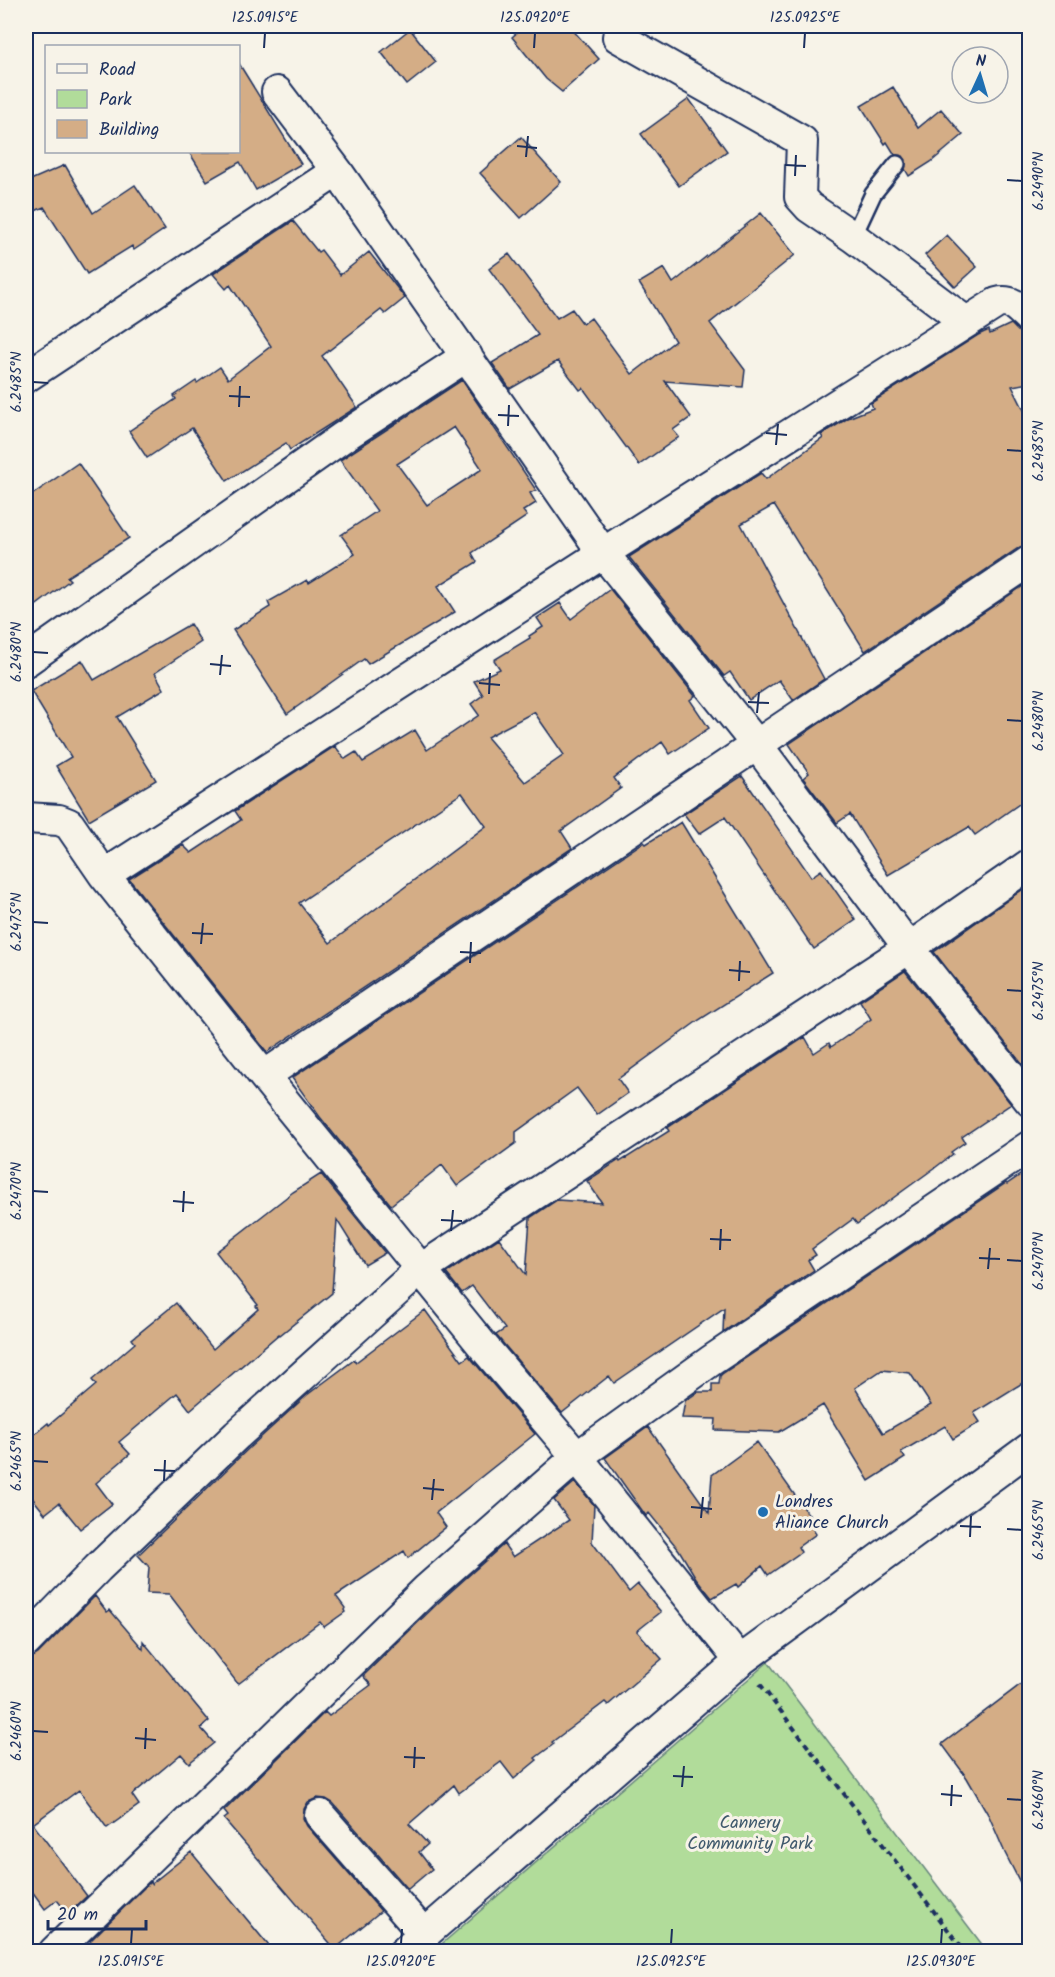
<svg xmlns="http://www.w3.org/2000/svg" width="1055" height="1977" font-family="Kalam,sans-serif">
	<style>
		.green { fill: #b1dc9a; stroke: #66867c; stroke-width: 1.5 }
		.building { fill: #d4ad86; stroke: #1b2f5e; stroke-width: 1.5; fill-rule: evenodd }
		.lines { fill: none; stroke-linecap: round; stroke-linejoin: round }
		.lane-casing { stroke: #1b2f5e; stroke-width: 20 }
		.street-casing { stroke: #1b2f5e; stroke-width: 34 }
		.path { stroke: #1b2f5e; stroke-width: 4; stroke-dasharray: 6 4.5; stroke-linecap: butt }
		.lane { stroke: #f7f3e8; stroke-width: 15 }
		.street { stroke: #f7f3e8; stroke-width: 30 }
		.ticks { fill: none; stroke: #1b2f5e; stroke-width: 2 }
		.poi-dot { fill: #1f6fb2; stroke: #f7f3e8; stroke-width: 2 }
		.labels { text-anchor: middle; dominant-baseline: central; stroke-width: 6; stroke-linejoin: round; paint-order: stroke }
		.poi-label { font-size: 18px; fill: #1b2f5e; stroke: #f7f3e8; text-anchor: start }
		.park-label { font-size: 18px; fill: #405a6d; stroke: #f7f3e8 }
		.neatline { fill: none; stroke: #1b2f5e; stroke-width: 2 }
		.ticks-label { font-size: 15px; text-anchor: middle; fill: #1b2f5e }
	</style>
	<rect width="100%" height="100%" fill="#f7f3e8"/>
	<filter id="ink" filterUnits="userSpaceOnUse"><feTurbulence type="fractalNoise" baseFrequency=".0167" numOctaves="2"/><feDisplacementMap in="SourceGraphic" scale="12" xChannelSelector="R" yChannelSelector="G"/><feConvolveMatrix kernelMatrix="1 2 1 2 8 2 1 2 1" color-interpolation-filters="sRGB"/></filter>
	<g filter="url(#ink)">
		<path class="green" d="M768 1662 987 1951H434L436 1949Z"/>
		<path class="building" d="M525 26H569L599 59 562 92 546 79 512 37Z
			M410 29 436 62 407 85 381 52Z
			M238 62 301 164 256 190 240 162 207 181 189 152H238Z
			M893 87 918 128 941 109 963 135 931 162 909 176 905 169 906 160 903 156 895 155 887 142 885 144 861 106Z
			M689 99 727 151 679 186 641 134Z
			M521 137 561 182 521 218 480 173Z
			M65 165 93 213 135 185 165 229 134 250 132 246 87 274 44 207 26 215V182Z
			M761 213 795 255 710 323 745 370 743 387 665 381 691 417 673 430 679 437 639 465 583 388 580 390 558 361 510 389 492 363 538 335 489 269 509 254 557 318 572 309 583 324 591 318 632 374 675 341 639 283 664 268 673 283Z
			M293 221 318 252 321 250 340 275 369 252 405 298 385 314 381 310 322 356 357 407 290 450 286 443 227 481 192 428 147 458 129 431 176 399 174 396 196 381 197 383 220 367 228 379 271 346 230 285 226 289 213 274Z
			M947 235 977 267 955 287 925 255Z
			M1011 324 1019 332 1029 336V383L1012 386 1029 420V544L1020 547 865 651 774 505 741 524 824 679 793 700 779 680 749 700 730 672 724 676 629 557 761 473 766 479 823 438 821 435 848 418 873 408 871 403 978 335 989 330 990 334Z
			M462 380 536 490 530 493 536 503 523 511 527 516 472 553 477 562 438 586 455 612 368 664 364 659 287 714 233 630 270 607 268 602 307 580 309 583 355 554 341 535 377 511 340 460ZM454 427 482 469 427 505 397 464Z
			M78 463 129 538 67 577 70 580 26 613V499Z
			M1029 582V797L975 835 969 827 888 875 850 814 837 823 803 778 809 773 789 744Z
			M610 589 695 696 690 700 709 728 670 754 662 742 614 778 621 788 561 831 572 848 267 1052 129 879 183 845 191 853 241 820 235 811 335 746 345 759 356 752 363 762 415 730 427 750 479 715 471 704 483 695 474 681 500 669 494 660 530 638 529 636 543 627 537 618 560 603 571 619ZM534 712 564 755 525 782 487 737ZM462 793 486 826 330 943 299 903Z
			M190 624 201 642 155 673 164 689 117 717 156 780 89 820 56 766 71 757 31 691 82 660 94 680Z
			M742 776 811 877 821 870 856 920 814 949 725 817 699 834 684 814Z
			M681 822 773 973 699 1020 618 1079 628 1093 597 1115 577 1088 516 1132V1143L457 1186 442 1165 391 1205 320 1117 292 1078 644 842 646 844Z
			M1029 885V1073L934 952Z
			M905 971 1011 1104 962 1137 965 1142 951 1152 953 1154 936 1167 857 1224 853 1219 812 1249 816 1255 808 1260 814 1270 723 1332 724 1308 614 1383 609 1376 562 1413 496 1335 505 1329 472 1286 462 1293 446 1273 499 1238 526 1275 530 1218 557 1200 602 1203 587 1181 619 1160 620 1162 669 1131 667 1128 805 1037 814 1053 829 1043 831 1047 871 1019 860 1001Z
			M1029 1169V1379L974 1413 980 1422 953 1439 945 1426 901 1452 905 1458 869 1481 823 1405 779 1432 715 1430 716 1419 682 1418 685 1401 698 1392H712V1384H719L720 1376 722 1374 1006 1183 1007 1184ZM882 1370 910 1373 931 1405 883 1433 855 1388Z
			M321 1174 385 1253 365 1265 337 1220 332 1293 280 1335 279 1334 190 1410 177 1393 119 1442 130 1454 96 1483 112 1504 80 1529 59 1503 45 1514 26 1490V1441L48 1423 49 1425 96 1385 92 1380 135 1343 132 1339 176 1303 213 1349 258 1309 256 1306 258 1305 216 1252 293 1192Z
			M425 1310 462 1361 469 1356 535 1434 436 1513 446 1527 408 1558 404 1551 336 1596 345 1608 344 1610 345 1612 324 1627 320 1622 238 1684 169 1594 147 1593 149 1567 138 1555 249 1448 307 1395 354 1360 356 1362Z
			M648 1427 709 1513 712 1475 757 1442 814 1522 810 1525 816 1534 798 1547 801 1552 768 1575 762 1566 738 1587 736 1584 712 1598 696 1578 679 1550 649 1513 646 1516 605 1458Z
			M575 1482 594 1505 592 1542 629 1592 638 1584 661 1612 637 1631 662 1659 608 1705 605 1702 552 1742 554 1744 535 1758 537 1760 514 1779 501 1762 459 1793 454 1785 409 1824 428 1844 419 1852 432 1869 408 1889 333 1803 326 1799 317 1798 308 1802 304 1809 303 1818 307 1826 381 1911 335 1949 224 1819 228 1816 224 1811 325 1712 329 1716 371 1685 363 1676 439 1602 504 1544 513 1557 569 1520 554 1500Z
			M95 1596 107 1612 110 1610 143 1649V1641L209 1721 201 1728 214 1743 189 1763 181 1754 132 1795 139 1805 107 1828 79 1790 33 1824 87 1896 68 1914 57 1900 45 1909 26 1883V1659L31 1658 38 1654Z
			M1029 1678V1900L1005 1853 989 1816 967 1778 942 1744Z
			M191 1852 274 1952H98L90 1941 150 1882 151 1884Z"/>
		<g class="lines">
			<g class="lane-casing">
				<path id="lane" d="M853 237 873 194 897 164"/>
			</g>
			<g class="street-casing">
				<path id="street" d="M618 37 802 141 800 197 809 207 853 237 966 322
					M277 92 337 171 603 553 757 745 909 948 1030 1101
					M26 377 337 171
					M26 661 343 437 467 356
					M26 818 59 820 69 824 104 875
					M264 1076 1030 561
					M26 1642 98 1568 237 1435 421 1269 909 948 1030 864
					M740 1661 577 1457 483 1346 264 1076 104 875 603 553 997 303C1013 299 1019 309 1030 319
					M320 1815 424 1934
					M54 1952 427 1589 577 1457 712 1360 1030 1146
					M404 1952 740 1661 1030 1448"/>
			</g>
			<path class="path" d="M760 1684 965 1952"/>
			<use href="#lane" class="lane"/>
			<use href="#street" class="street"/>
		</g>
	</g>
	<path class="ticks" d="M264 48 265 33M534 48 535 33M804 48 805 33M517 146 537 148M526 157 528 136M785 165 806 166M795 176 796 155M1007 180 1022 181M33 382 48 383M229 396 250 397M239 407 240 386M498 415 519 416M508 426 509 405M766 433 787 435M776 445 778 424M1007 450 1022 451M33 652 48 653M210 664 231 666M220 675 222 655M479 683 500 685M489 694 490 673M748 702 769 703M757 713 759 692M1007 720 1022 721M33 922 48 923M192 933 213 934M201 944 203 923M460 952 481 953M470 963 471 942M729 970 750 972M739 981 740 961M1007 990 1022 991M33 1191 48 1192M173 1201 194 1203M183 1212 184 1191M441 1220 462 1221M451 1231 453 1210M710 1239 731 1240M720 1250 721 1229M979 1258 1000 1259M1007 1260 1022 1261M988 1269 990 1248M33 1461 48 1462M154 1470 175 1471M164 1481 165 1460M423 1488 444 1490M432 1500 434 1479M691 1507 712 1509M701 1518 703 1497M960 1526 981 1527M1007 1529 1022 1530M970 1537 971 1516M33 1731 48 1732M135 1738 156 1740M145 1749 146 1728M404 1757 425 1758M414 1768 415 1747M673 1776 693 1777M682 1787 684 1766M941 1794 962 1796M1007 1799 1022 1800M951 1806 952 1785M131 1944 132 1929M401 1944 402 1929M671 1944 672 1929M941 1944 942 1929"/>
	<circle class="poi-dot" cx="763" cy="1512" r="6"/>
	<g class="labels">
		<g class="poi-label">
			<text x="775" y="1502">Londres<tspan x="775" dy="21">Aliance Church</tspan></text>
		</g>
		<g class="park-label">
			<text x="750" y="1823">Cannery<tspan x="750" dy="21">Community Park</tspan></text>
		</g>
	</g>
	<rect width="1055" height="1977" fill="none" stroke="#f7f3e8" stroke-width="66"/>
	<rect x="45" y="45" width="195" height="108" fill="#f7f3e8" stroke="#9fa5b1" stroke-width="1.5"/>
	<rect x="57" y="64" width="30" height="9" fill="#f7f3e8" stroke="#9fa5b1" stroke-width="1.5"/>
	<text x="99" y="75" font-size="18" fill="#1b2f5e">Road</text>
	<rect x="57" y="90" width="30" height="18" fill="#b1dc9a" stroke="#9fa5b1" stroke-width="1.5"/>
	<text x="99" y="105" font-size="18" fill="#1b2f5e">Park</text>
	<rect x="57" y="120" width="30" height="18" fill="#d4ad86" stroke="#9fa5b1" stroke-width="1.5"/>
	<text x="99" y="135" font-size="18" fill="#1b2f5e">Building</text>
	<g transform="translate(980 75) rotate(4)"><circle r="28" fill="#f7f3e8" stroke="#9fa5b1" stroke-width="1.5"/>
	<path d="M0-4.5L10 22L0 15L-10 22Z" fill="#1f6fb2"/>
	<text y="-9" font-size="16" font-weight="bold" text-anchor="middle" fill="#1b2f5e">N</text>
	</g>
	<path d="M48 1920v9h98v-9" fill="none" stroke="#1b2f5e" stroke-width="3"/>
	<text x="57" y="1920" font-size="18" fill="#1b2f5e" stroke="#f7f3e8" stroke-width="4.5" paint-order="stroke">20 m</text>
	<rect x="33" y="33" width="989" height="1911" class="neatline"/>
	<g class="ticks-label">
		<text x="265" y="22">125.0915°E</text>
		<text x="535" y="22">125.0920°E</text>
		<text x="805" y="22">125.0925°E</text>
		<text transform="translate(1038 181) rotate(-90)" y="5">6.2490°N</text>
		<text transform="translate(16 382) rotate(-90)" y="5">6.2485°N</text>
		<text transform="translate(1038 451) rotate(-90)" y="5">6.2485°N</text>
		<text transform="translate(16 652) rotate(-90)" y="5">6.2480°N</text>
		<text transform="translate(1038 721) rotate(-90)" y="5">6.2480°N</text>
		<text transform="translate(16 922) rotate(-90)" y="5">6.2475°N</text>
		<text transform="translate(1038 991) rotate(-90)" y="5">6.2475°N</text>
		<text transform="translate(16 1191) rotate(-90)" y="5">6.2470°N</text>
		<text transform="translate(1038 1261) rotate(-90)" y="5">6.2470°N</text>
		<text transform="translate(16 1461) rotate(-90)" y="5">6.2465°N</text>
		<text transform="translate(1038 1530) rotate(-90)" y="5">6.2465°N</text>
		<text transform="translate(16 1731) rotate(-90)" y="5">6.2460°N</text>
		<text transform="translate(1038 1800) rotate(-90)" y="5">6.2460°N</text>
		<text x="131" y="1966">125.0915°E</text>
		<text x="401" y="1966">125.0920°E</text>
		<text x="671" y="1966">125.0925°E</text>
		<text x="941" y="1966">125.0930°E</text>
	</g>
</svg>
